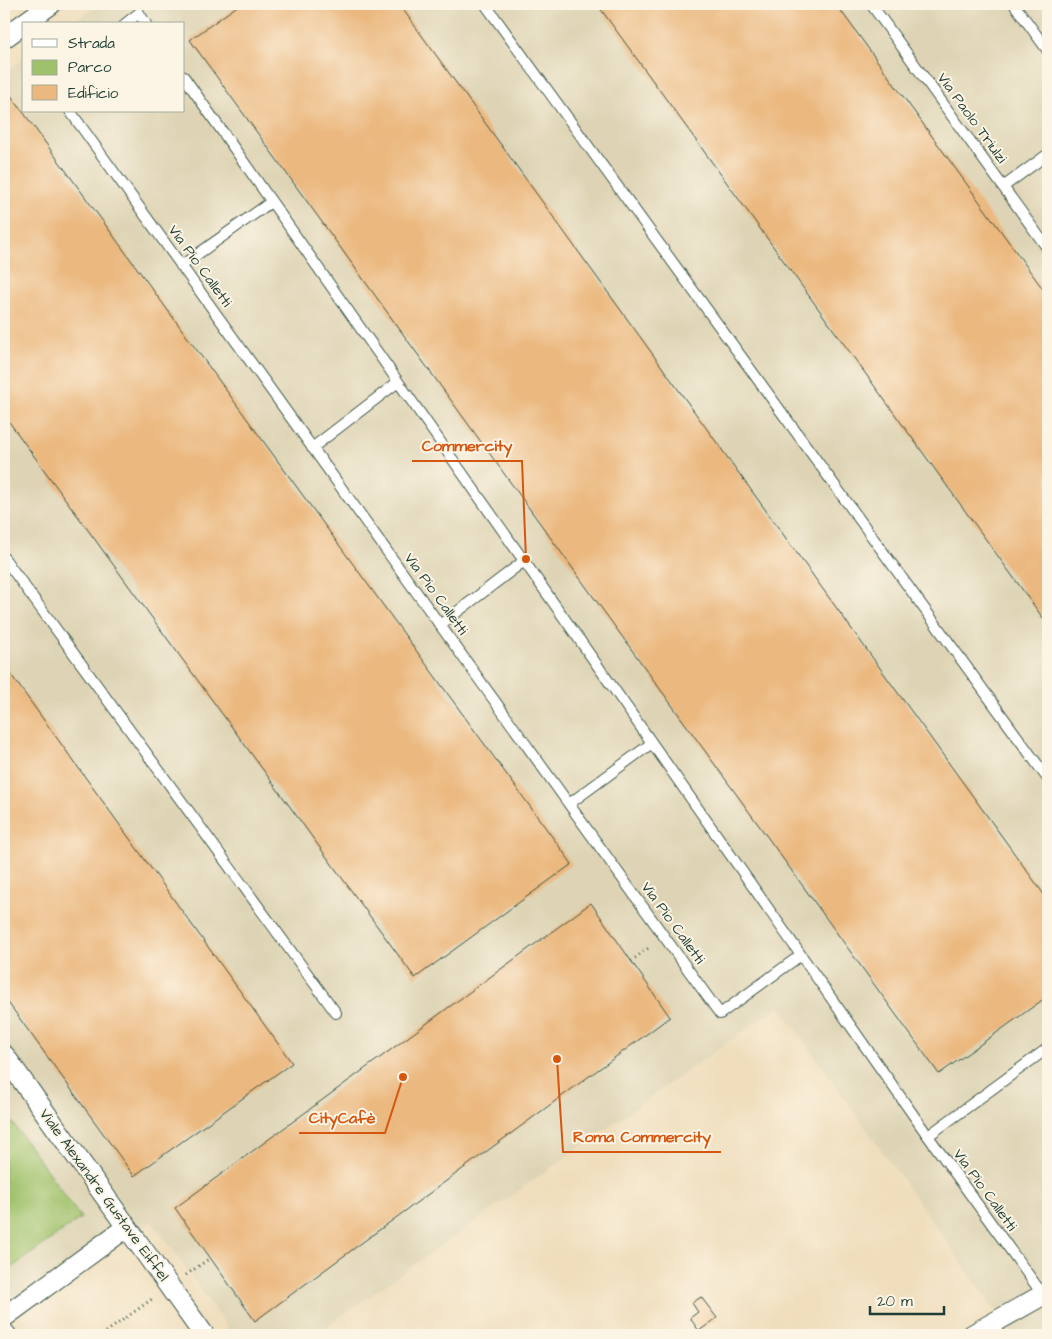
<svg xmlns="http://www.w3.org/2000/svg" width="1052" height="1339" font-family="'Architects Daughter',sans-serif">
	<style>
		.built { fill: #ded4b5 }
		.green { fill: #9fc16b; stroke: #5f7f50 }
		.building { fill: #ebb87f }
		.lines { fill: none; stroke-linecap: round; stroke-linejoin: round }
		.service-casing { stroke: #3e5548; stroke-width: 12 }
		.minor-casing { stroke: #3e5548; stroke-width: 22 }
		.path { stroke: #3e5548; stroke-width: 3; stroke-dasharray: 1 4; stroke-linecap: butt }
		.service { stroke: #fff; stroke-width: 10 }
		.minor { stroke: #fff; stroke-width: 20 }
		.labels { text-anchor: middle; dominant-baseline: central; stroke-width: 4; stroke-linejoin: round; paint-order: stroke }
		.street-label { font-size: 15px; fill: #1f3d34; stroke: #fcf5e5 }
		.leader { fill: none; stroke: #d45610; stroke-width: 2 }
		.callout-dot { fill: #d45610; stroke: #fcf5e5; stroke-width: 2 }
		.callout-label { font-size: 16px; text-anchor: middle; font-weight: bold; fill: #d45610; stroke: #fcf5e5; stroke-width: 4; stroke-linejoin: round; paint-order: stroke }
	</style>
	<rect width="100%" height="100%" fill="#fcf5e5"/>
	<filter id="ink" filterUnits="userSpaceOnUse"><feTurbulence type="fractalNoise" baseFrequency=".02" numOctaves="2"/><feDisplacementMap in="SourceGraphic" scale="10" xChannelSelector="R" yChannelSelector="G"/><feConvolveMatrix kernelMatrix="1 2 1 2 8 2 1 2 1" color-interpolation-filters="sRGB"/></filter>
	<filter id="wash" filterUnits="userSpaceOnUse"><feTurbulence type="fractalNoise" baseFrequency=".0096" numOctaves="4" result="noise"/><feDisplacementMap in="SourceGraphic" scale="20" xChannelSelector="R" yChannelSelector="G"/><feGaussianBlur stdDeviation="1.12" result="paint"/><feColorMatrix in="noise" values="0 0 0 0 0 0 0 0 0 0 0 0 0 0 0 0 0 1.4 0 .05"/><feComposite in="paint" operator="in"/></filter>
	<g filter="url(#wash)">
		<rect width="100%" height="100%" fill="#efddbb"/>
		<path class="built" d="M99 4H1048V1327L1033 1335H1013L779 1006 315 1335H233L152 1221 4 1326V73L24 58V111H184V24H71Z"/>
		<path class="green" d="M4 1111 81 1218 4 1273Z"/>
		<g id="blocks">
			<path class="building" d="M240 4H399L1048 900V996L939 1074 190 40Z
				M597 4H836L1048 296V625Z
				M4 86 572 864 415 978 4 415Z
				M4 665 292 1063 134 1176 4 997Z
				M591 903 670 1017 255 1321 175 1208Z
				M701 1297 717 1318 699 1331 690 1318 698 1312 692 1303Z"/>
		</g>
	</g>
	<g filter="url(#ink)">
		<use href="#blocks" fill-opacity="0" stroke="#3e5548" stroke-width="1"/>
		<g class="lines">
			<g class="service-casing">
				<path id="service" d="M485 4 1048 779
					M871 4 1048 249
					M1014 4 1048 51
					M125 24 139 13 146 24
					M184 77 928 1136 1043 1295
					M70 111 720 1014 801 955
					M1003 187 1048 154
					M181 266 271 202
					M312 448 398 382
					M4 558 336 1013
					M440 625 524 561
					M569 804 652 743
					M928 1136 1048 1048"/>
			</g>
			<g class="minor-casing">
				<path id="minor" d="M4 38 51 4
					M4 1055 204 1335
					M4 1317 127 1227
					M4 1333 6 1335
					M972 1335 1048 1292"/>
			</g>
			<path class="path" d="M631 961 650 947
				M186 1275 210 1258
				M102 1335 152 1299"/>
			<use href="#service" class="service"/>
			<use href="#minor" class="minor"/>
		</g>
	</g>
	<g class="labels">
		<g class="street-label">
			<text transform="translate(972 118) rotate(54)">Via Paolo Triulzi</text>
			<text transform="translate(200 266) rotate(54)">Via Pio Calletti</text>
			<text transform="translate(436 594) rotate(54)">Via Pio Calletti</text>
			<text transform="translate(673 923) rotate(54)">Via Pio Calletti</text>
			<text transform="translate(985 1190) rotate(54)">Via Pio Calletti</text>
			<text transform="translate(104 1195) rotate(54)">Viale Alexandre Gustave Eiffel</text>
		</g>
	</g>
	<path class="leader" d="M526 559L522 461H412M403 1077L385 1133H299M557 1059L563 1152H721"/>
	<g class="callout-dot">
		<circle cx="526" cy="559" r="5"/>
		<circle cx="403" cy="1077" r="5"/>
		<circle cx="557" cy="1059" r="5"/>
	</g>
	<g class="callout-label">
		<text x="467" y="451">Commercity</text>
		<text x="342" y="1123">CityCafè</text>
		<text x="642" y="1142">Roma Commercity</text>
	</g>
	<rect width="1052" height="1339" fill="none" stroke="#fcf5e5" stroke-width="20"/>
	<rect x="22" y="22" width="162" height="90" fill="#fcf5e5" stroke="#a4ab9e"/>
	<rect x="32" y="39" width="25" height="8" fill="#ffffff" stroke="#a4ab9e"/>
	<text x="68" y="48" font-size="15" fill="#1f3d34">Strada</text>
	<rect x="32" y="60" width="25" height="15" fill="#9fc16b" stroke="#a4ab9e"/>
	<text x="68" y="72" font-size="15" fill="#1f3d34">Parco</text>
	<rect x="32" y="85" width="25" height="15" fill="#ebb87f" stroke="#a4ab9e"/>
	<text x="68" y="98" font-size="15" fill="#1f3d34">Edificio</text>
	<path d="M870 1306v8h74v-8" fill="none" stroke="#1f3d34" stroke-width="2.5"/>
	<text x="877" y="1306" font-size="15" fill="#1f3d34" stroke="#fcf5e5" stroke-width="4" paint-order="stroke">20 m</text>
</svg>
